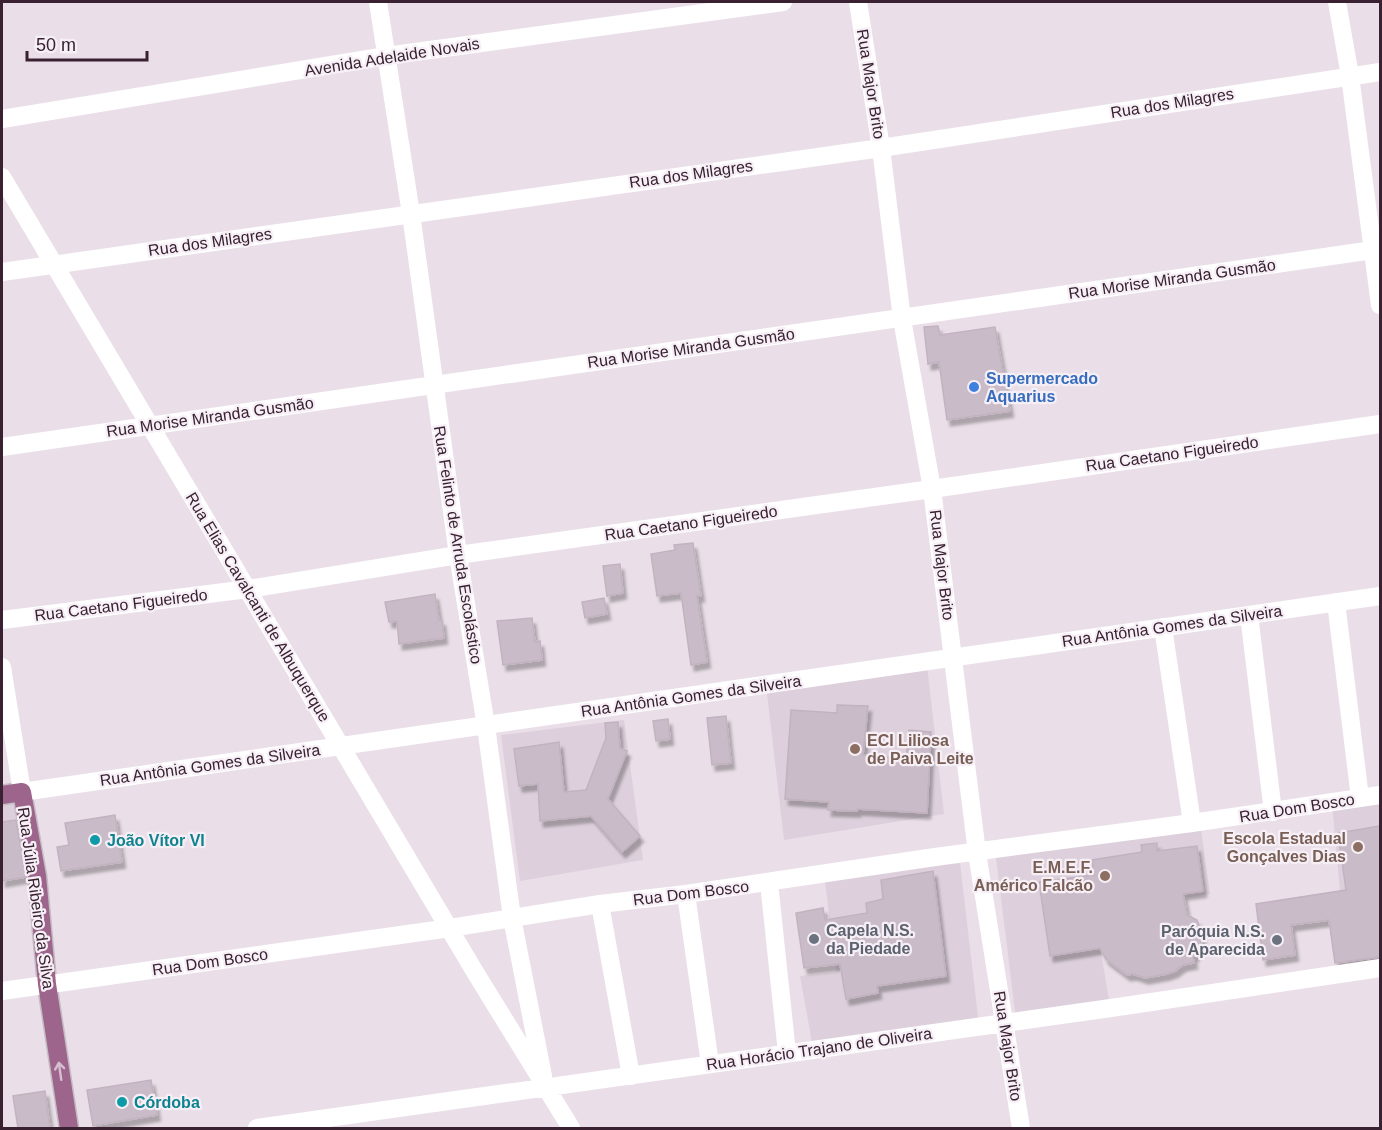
<svg xmlns="http://www.w3.org/2000/svg" width="1382" height="1130" font-family="Helvetica,sans-serif">
	<style>
		.built { fill: #ddd0dc }
		.building { fill: #cabbc8; stroke: #c3b2c0; stroke-width: 1.5; filter: url(#shadow) }
		.lines { fill: none; stroke-linecap: round; stroke-linejoin: round }
		.major-casing { stroke: #c4bcc2; stroke-width: 21 }
		.minor { stroke: #fff; stroke-width: 18 }
		.major { stroke: #9d658c; stroke-width: 18 }
		.oneway { stroke: #d7bfd1 }
		.shop-dot { fill: #3f7fe0; stroke: #f6eff6; stroke-width: 2 }
		.education-dot { fill: #8d6e63; stroke: #f6eff6; stroke-width: 2 }
		.culture-dot { fill: #0f9aa8; stroke: #f6eff6; stroke-width: 2 }
		.worship-dot { fill: #6b7280; stroke: #f6eff6; stroke-width: 2 }
		.labels { text-anchor: middle; dominant-baseline: central; stroke-width: 4.5; stroke-linejoin: round; paint-order: stroke }
		.street-label { font-size: 16px; fill: #392132; stroke: #f6eff6 }
		.shop-label { font-size: 16px; font-weight: bold; fill: #366cbe; stroke: #f6eff6; text-anchor: start }
		.education-label { font-size: 16px; font-weight: bold; fill: #785e54; stroke: #f6eff6; text-anchor: end }
		.culture-label { font-size: 16px; font-weight: bold; fill: #0d838f; stroke: #f6eff6; text-anchor: start }
		.worship-label { font-size: 16px; font-weight: bold; fill: #5b616d; stroke: #f6eff6; text-anchor: start }
	</style>
	<defs>
		<filter id="shadow"><feDropShadow dx="3.5" dy="6" stdDeviation="1.5" flood-color="#0004"/></filter>
	</defs>
	<rect width="100%" height="100%" fill="#eadfe8"/>
	<path class="built" d="M927 665 944 814 784 840 766 685Z
		M624 720 643 860 520 881 501 735Z
		M24 793 36 875 2 881V797Z
		M1380 796V965L1351 971 1340 891 1332 803Z
		M1200 822 1210 894 1094 911 1110 1006 1016 1019 995 850Z
		M959 854 979 1025 813 1048 800 976 836 972 824 873Z"/>
	<path class="building" d="M938 326 940 335 995 327 1010 411 947 420 939 362 928 364 924 327Z
		M693 543 701 596H697L707 662 691 665 681 593 657 596 651 554 675 550 674 545Z
		M620 564 623 593 607 596 603 566Z
		M435 594 439 620H442L444 638 399 644 397 621 389 622 385 602Z
		M604 598 607 614 585 618 582 602Z
		M532 618 535 642 540 641 542 660 503 665 497 621Z
		M837 705 868 706 863 755 906 759 909 730 931 732 927 813 857 809V811L828 810 829 802 785 799 791 710 837 713Z
		M726 716 731 763 712 765 707 718Z
		M668 719 670 739 656 741 653 721Z
		M618 722 620 748 627 751 608 799 640 836 622 852 591 816 540 821 538 784 519 786 514 749 559 742 564 792 586 790 606 738 605 723Z
		M115 815 122 862 61 871 57 847 69 845 65 823Z
		M16 820 26 877 2 881V822Z
		M1380 826V957L1335 963 1329 920 1291 925 1295 955 1263 960 1256 904 1346 890 1338 833Z
		M1157 843V851L1197 846 1203 891 1183 894 1187 915 1197 920 1202 933 1201 948 1193 957 1194 963 1183 965 1175 971 1167 974 1145 978 1133 974 1127 975 1106 959 1100 948 1050 956 1039 882 1094 875 1092 860 1142 852 1141 845Z
		M933 871 946 976 877 986 878 993 846 999 840 964 804 968 796 913 823 908 825 920 867 913 866 903 883 899 881 880Z
		M151 1080 157 1115 93 1126 87 1090Z
		M45 1091 50 1128H18L13 1096Z"/>
	<g class="lines">
		<g class="major-casing">
			<path id="major" d="M2 795 22 792 37 876 47 984 69 1128"/>
		</g>
		<path class="minor" d="M378 2 411 214 458 555 486 726 512 918 543 1076
			M858 2 881 148 902 319 932 489 977 853 1021 1128
			M1337 2 1350 76 1380 305
			M2 119 386 56 783 2
			M2 177 475 972 571 1128
			M2 272 881 148 1380 72
			M2 447 1380 249
			M1336 602 1360 798
			M1249 615 1273 812
			M2 620 248 589 458 555 932 489 1380 424
			M1163 627 1192 823
			M2 667 22 792 1380 596
			M769 883 787 1053
			M686 894 710 1064
			M600 904 631 1076
			M2 991 450 928 600 904 686 894 935 857 1192 823 1380 795
			M257 1128 1111 1008 1380 968"/>
		<use href="#major" class="major"/>
	</g>
	<defs><path id="oneway-shaft" d="M-6 0H5M1.5-3L5.5 0L1.5 3" fill="none" stroke-width="1.6" stroke-linecap="round" stroke-linejoin="round" transform="scale(1.5)"/></defs>
	<use class="oneway" href="#oneway-shaft" transform="translate(60 1071) rotate(-98)"/>
	<circle class="shop-dot" cx="974" cy="387" r="6"/>
	<g class="education-dot">
		<circle cx="855" cy="749" r="6"/>
		<circle cx="1358" cy="847" r="6"/>
		<circle cx="1105" cy="876" r="6"/>
	</g>
	<g class="culture-dot">
		<circle cx="95" cy="840" r="6"/>
		<circle cx="122" cy="1102" r="6"/>
	</g>
	<g class="worship-dot">
		<circle cx="814" cy="939" r="6"/>
		<circle cx="1277" cy="940" r="6"/>
	</g>
	<g class="labels">
		<g class="street-label">
			<text transform="translate(392 57) rotate(-9)">Avenida Adelaide Novais</text>
			<text transform="translate(871 84) rotate(81)">Rua Major Brito</text>
			<text transform="translate(1172 103) rotate(-9)">Rua dos Milagres</text>
			<text transform="translate(691 174) rotate(-8)">Rua dos Milagres</text>
			<text transform="translate(210 242) rotate(-8)">Rua dos Milagres</text>
			<text transform="translate(1172 279) rotate(-8)">Rua Morise Miranda Gusmão</text>
			<text transform="translate(691 348) rotate(-8)">Rua Morise Miranda Gusmão</text>
			<text transform="translate(210 417) rotate(-8)">Rua Morise Miranda Gusmão</text>
			<text transform="translate(1172 454) rotate(-8)">Rua Caetano Figueiredo</text>
			<text transform="translate(691 523) rotate(-8)">Rua Caetano Figueiredo</text>
			<text transform="translate(458 545) rotate(81)">Rua Felinto de Arruda Escolástico</text>
			<text transform="translate(942 565) rotate(83)">Rua Major Brito</text>
			<text transform="translate(121 605) rotate(-7)">Rua Caetano Figueiredo</text>
			<text transform="translate(258 607) rotate(59)">Rua Elias Cavalcanti de Albuquerque</text>
			<text transform="translate(1172 626) rotate(-8)">Rua Antônia Gomes da Silveira</text>
			<text transform="translate(691 696) rotate(-8)">Rua Antônia Gomes da Silveira</text>
			<text transform="translate(210 765) rotate(-8)">Rua Antônia Gomes da Silveira</text>
			<text transform="translate(1297 808) rotate(-9)">Rua Dom Bosco</text>
			<text transform="translate(691 893) rotate(-7)">Rua Dom Bosco</text>
			<text transform="translate(36 898) rotate(82)">Rua Júlia Ribeiro da Silva</text>
			<text transform="translate(210 962) rotate(-8)">Rua Dom Bosco</text>
			<text transform="translate(1008 1046) rotate(81)">Rua Major Brito</text>
			<text transform="translate(819 1049) rotate(-8)">Rua Horácio Trajano de Oliveira</text>
		</g>
		<g class="shop-label">
			<text x="986" y="378">Supermercado<tspan x="986" dy="18">Aquarius</tspan></text>
		</g>
		<g class="education-label">
			<text x="867" y="740" text-anchor="start">ECI Liliosa<tspan x="867" dy="18">de Paiva Leite</tspan></text>
			<text x="1346" y="838">Escola Estadual<tspan x="1346" dy="18">Gonçalves Dias</tspan></text>
			<text x="1093" y="867">E.M.E.F.<tspan x="1093" dy="18">Américo Falcão</tspan></text>
		</g>
		<g class="culture-label">
			<text x="107" y="840">João Vítor VI</text>
			<text x="134" y="1102">Córdoba</text>
		</g>
		<g class="worship-label">
			<text x="826" y="930">Capela N.S.<tspan x="826" dy="18">da Piedade</tspan></text>
			<text x="1265" y="931" text-anchor="end">Paróquia N.S.<tspan x="1265" dy="18">de Aparecida</tspan></text>
		</g>
	</g>
	<rect width="1382" height="1130" fill="none" stroke="#392132" stroke-width="6"/>
	<path d="M27 51v9h120v-9" fill="none" stroke="#392132" stroke-width="3"/>
	<text x="36" y="51" font-size="18" fill="#392132" stroke="#f6eff6" stroke-width="4.5" paint-order="stroke">50 m</text>
</svg>
